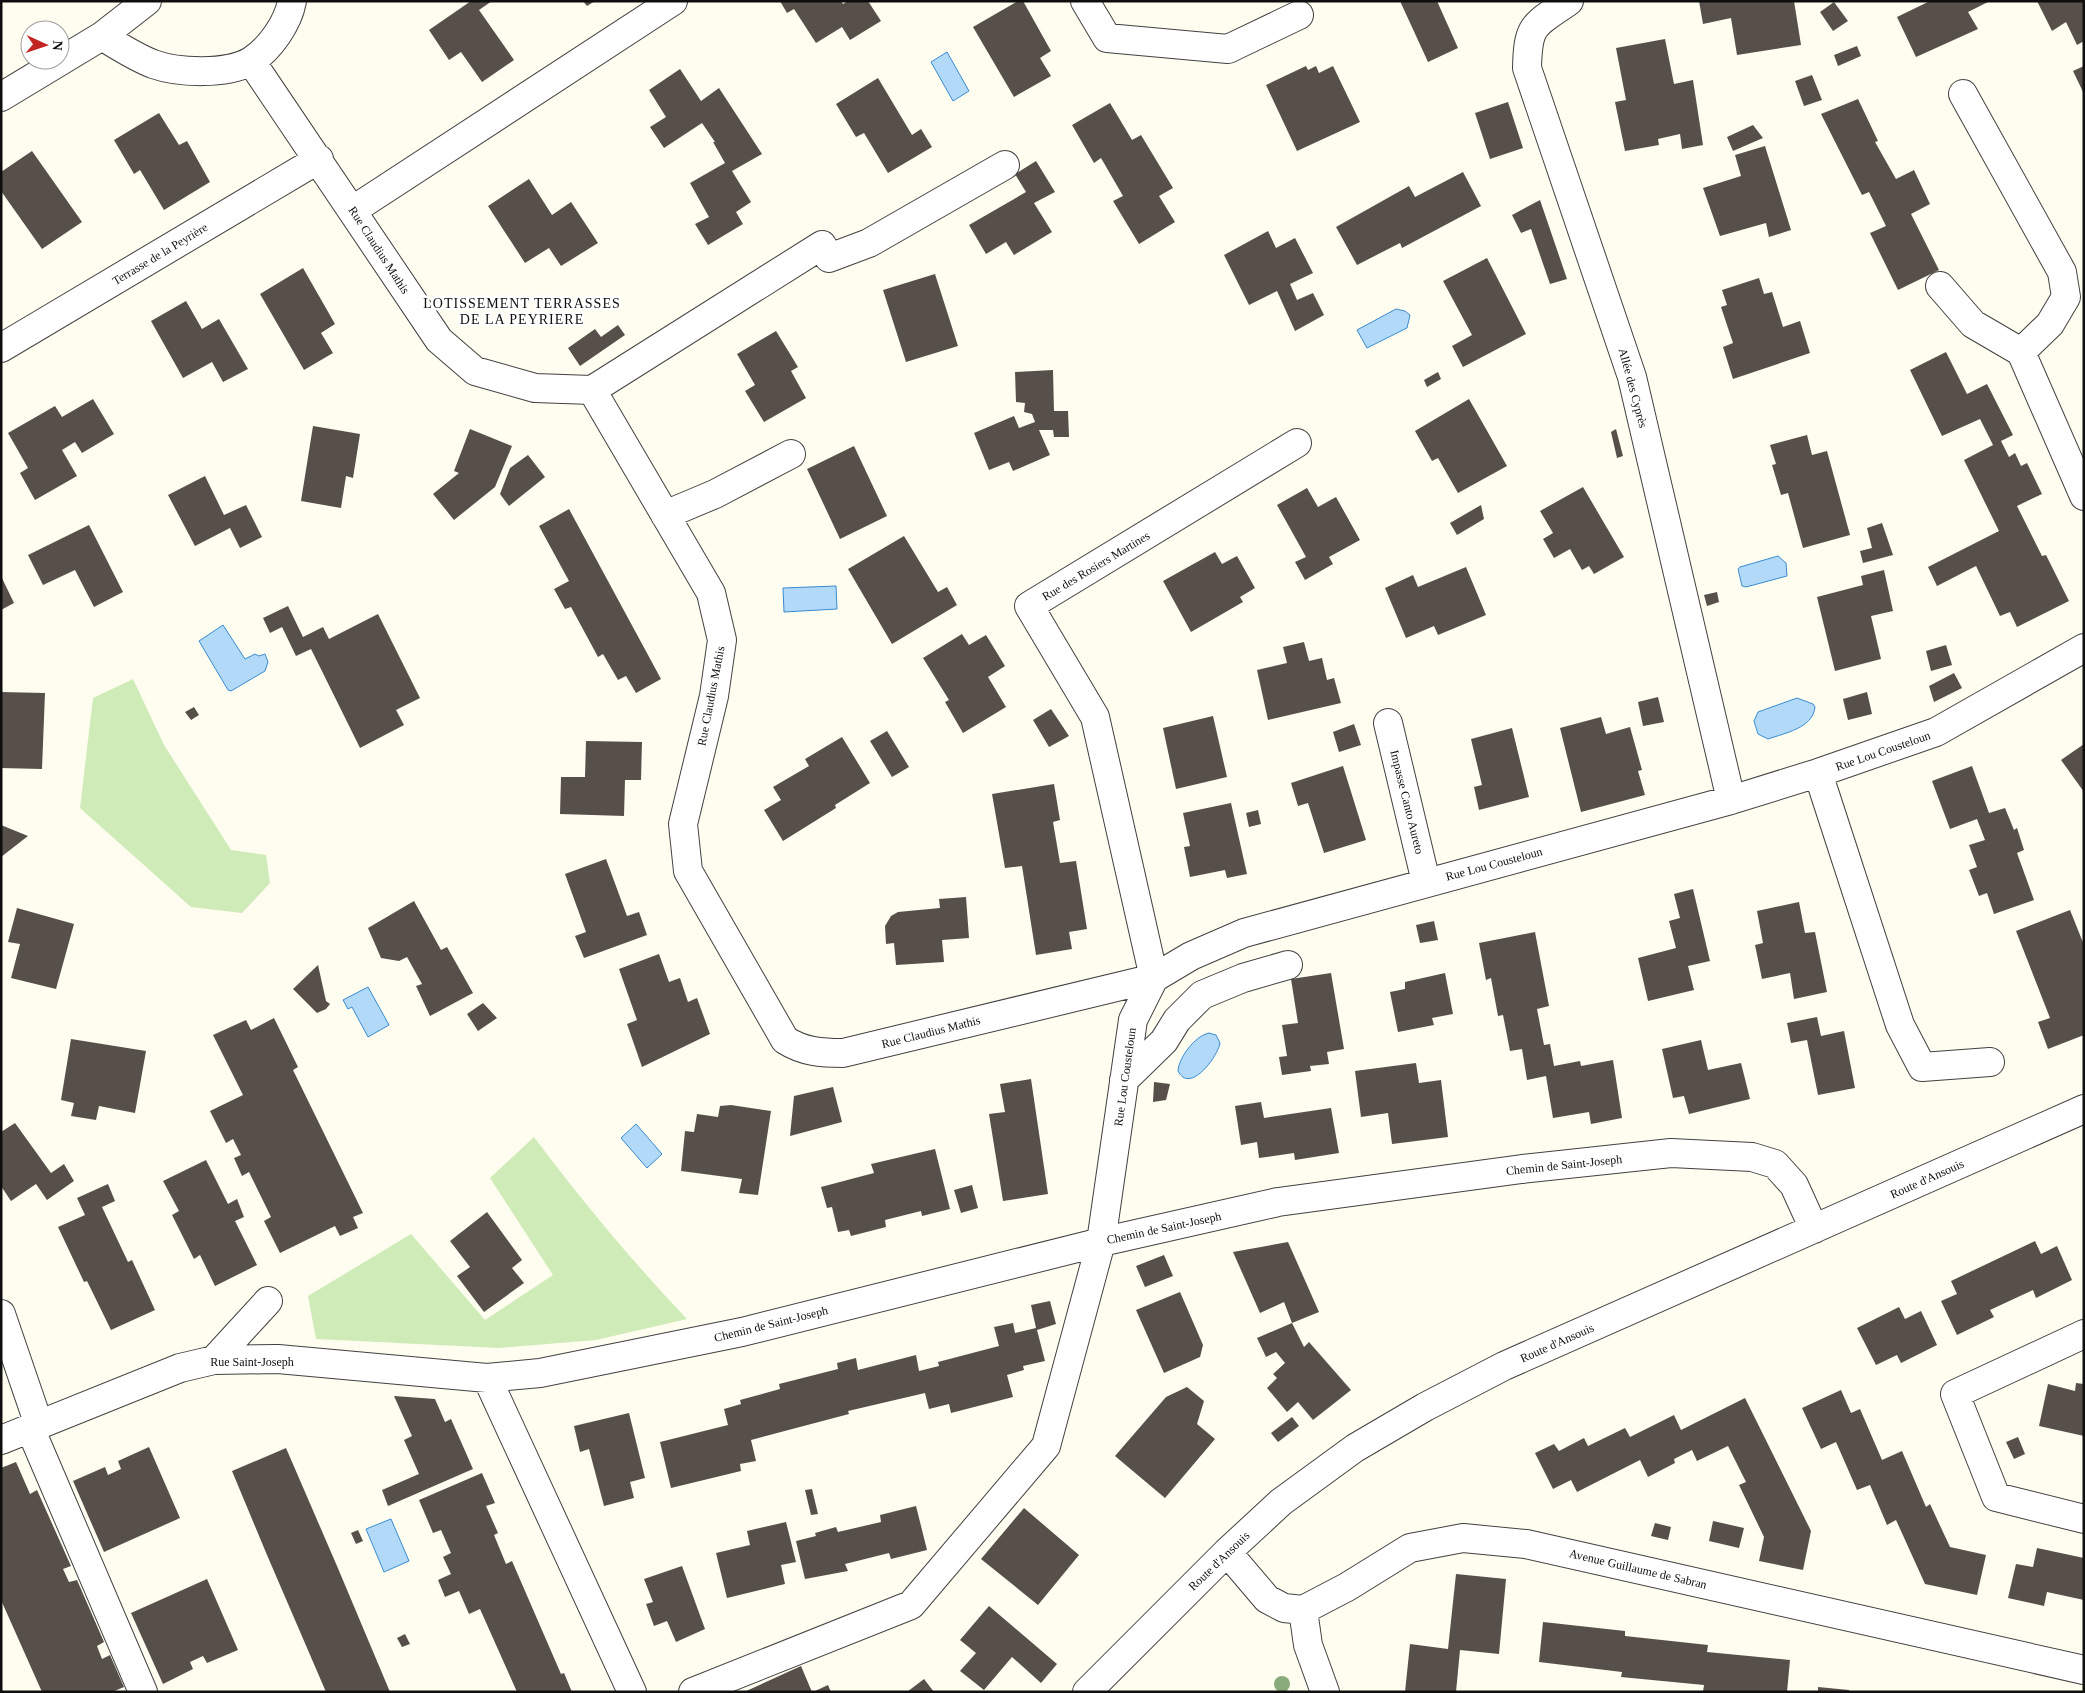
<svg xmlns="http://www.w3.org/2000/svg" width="2085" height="1693" font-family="'Times New Roman',serif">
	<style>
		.green { fill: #cfebb8 }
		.water { fill: #b2daf8; stroke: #388bd1 }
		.building { fill: #57504a }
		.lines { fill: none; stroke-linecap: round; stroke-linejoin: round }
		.minor-casing { stroke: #414141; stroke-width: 30 }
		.minor { stroke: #fff; stroke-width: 28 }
		.tree { fill: #89ab7b }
		.labels { text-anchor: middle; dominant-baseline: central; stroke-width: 5; stroke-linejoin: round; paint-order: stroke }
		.street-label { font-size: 12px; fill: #0e0e0e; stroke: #fff }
		.neighbourhood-label { font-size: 14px; letter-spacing: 1px; fill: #0e0e0e; stroke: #fff }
	</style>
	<rect width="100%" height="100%" fill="#fffdef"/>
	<path class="green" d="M133 679 164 745 231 850 266 855 270 883 242 913 191 907 80 808 93 698Z
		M534 1137C582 1201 632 1261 687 1319L596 1340 499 1348 316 1339 308 1296 411 1234 485 1320 553 1275 490 1178Z"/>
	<path class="water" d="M947 52 969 91 953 101 931 62Z
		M1396 309 1405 311 1410 315 1407 328 1367 348 1357 330Z
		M1778 556 1786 563 1787 576 1746 587 1742 586 1738 569 1740 567Z
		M836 586 837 609 784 612 783 588Z
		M223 625 245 659 255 654 259 656 265 654 268 662 265 671 231 691 228 690 199 641Z
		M1797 698 1813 704 1815 707C1813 728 1785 733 1768 739L1758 734 1754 721 1758 712Z
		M368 987 389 1025 368 1037 352 1007 348 1009 343 1000Z
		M1209 1033 1216 1035 1220 1043C1218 1056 1190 1095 1178 1071 1179 1057 1195 1036 1209 1033Z
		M636 1124 662 1154 647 1168 621 1138Z
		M391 1519 409 1561 384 1572 366 1529Z"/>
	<path class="building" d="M471 1H492L479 10 514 60 482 82 461 52 449 60 429 30Z
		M583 1H595L587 6Z
		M780 1H841L843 4 848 1H868L881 21 850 40 842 27 816 43 794 9 787 13Z
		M1018 1H1023L1051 51 1040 58 1051 76 1014 97 973 27Z
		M1400 1H1437L1458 48 1428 62Z
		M1699 1H1794L1801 45 1737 55 1731 18 1703 24Z
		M1930 1H1990L1968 12 1978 29 1916 57 1897 17Z
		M2037 1H2084V41L2077 45 2066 22 2052 31Z
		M1834 2 1848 21 1833 31 1820 12Z
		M1665 39 1674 84 1693 80 1703 145 1682 149 1680 134 1658 139 1659 145 1625 151 1615 102 1626 100 1616 48Z
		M1857 46 1861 56 1838 66 1834 55Z
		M1306 66 1308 70 1316 66 1319 73 1333 66 1360 122 1297 151 1266 85Z
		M2084 66V94L2073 71Z
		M680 69 701 101 719 88 762 154 732 171 751 202 736 212 743 224 708 245 695 224 709 217 690 183 725 163 713 142H715L702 123 664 148 650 127 666 117 649 90Z
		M1812 75 1822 100 1804 106 1795 81Z
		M878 78 912 135 921 129 932 147 888 173 864 133 856 137 836 104Z
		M1858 99 1878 141 1875 142 1896 179 1914 170 1930 204 1911 214 1939 270 1898 290 1870 233 1886 226 1869 192 1862 195 1821 114Z
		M1508 102 1523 148 1490 159 1475 113Z
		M1110 103 1132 140 1141 135 1173 188 1159 196 1175 222 1139 244 1113 201 1123 196 1101 158 1094 163 1072 125Z
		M159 113 179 145 187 141 210 182 164 210 140 170 134 174 114 140Z
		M1753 125 1763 138 1733 151 1727 137Z
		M1765 146 1791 230 1769 237 1766 223 1720 236 1703 188 1741 176 1735 155Z
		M32 151 82 222 42 249 1 191V172Z
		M1036 161 1055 192 1034 203 1052 232 1014 255 1006 242 986 254 969 225 1026 192 1015 174Z
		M1463 172 1481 206 1402 248 1400 243 1357 265 1336 227 1409 186 1415 197Z
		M529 179 552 215 571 202 598 243 561 266 549 248 525 263 488 206Z
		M1540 200 1567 279 1550 284 1531 229 1521 233 1512 215Z
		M1268 231 1276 248 1295 238 1313 273 1290 284 1297 300 1313 293 1324 315 1295 331 1277 291 1249 305 1224 255Z
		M1487 258 1526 334 1463 367 1452 346 1472 335 1443 281Z
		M303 268 335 324 321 333 333 353 304 370 260 294Z
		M935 274 958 346 906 362 883 290Z
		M1759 278 1764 294 1772 292 1783 327 1800 321 1810 353 1733 379 1723 347 1733 343 1721 307 1727 305 1722 290Z
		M186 301 202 329 219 319 248 369 223 382 212 362 183 378 151 321Z
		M618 325 625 335 580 366 568 348 595 329 601 337Z
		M776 331 798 367 791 371 806 398 764 422 745 391 755 385 737 354Z
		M1946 352 1967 394 1987 384 2013 435 2001 441 2009 457 2015 453 2021 466 2027 463 2042 494 2017 506 2042 556 2046 555 2069 601 2017 627 2010 612 2000 616 1976 566 1937 586 1928 567 1999 531 1964 460 1993 445 1980 419 1942 436 1910 370Z
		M1053 370 1054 411H1068L1069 437H1054L1053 430H1039L1050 455 1013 471 1009 462 989 470 974 433 1014 416 1019 428 1035 422 1032 414 1024 412 1025 403 1016 402 1015 372Z
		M1438 372 1441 379 1427 387 1424 380Z
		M93 399 114 434 82 453 75 442 62 450 77 476 35 500 20 473 28 468 8 433 55 406 62 417Z
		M1469 399 1507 466 1458 493 1438 458 1432 461 1415 431Z
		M313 426 360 434 353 478 346 476 341 508 301 501Z
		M470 429 512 446 495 487 454 520 433 494 459 473 454 471Z
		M1616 429 1623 456 1617 458 1611 432Z
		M1807 435 1812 455 1827 451 1850 535 1803 548 1788 493 1781 495 1772 465 1776 464 1770 445Z
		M854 446 887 516 840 539 807 469Z
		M528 455 545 477 509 506 500 494 510 468Z
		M205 476 224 515 246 505 262 537 240 548 230 528 195 546 168 495Z
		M1583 487 1624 557 1594 574 1589 566 1582 570 1570 549 1554 558 1543 539 1553 533 1540 511Z
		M1307 488 1318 507 1336 497 1360 540 1329 557 1333 564 1305 580 1295 562 1306 557 1277 505Z
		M1481 505 1484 519 1457 535 1450 523Z
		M569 509 661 679 636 693 626 676 618 680 603 654 598 657 571 607 565 609 554 589 569 581 539 526Z
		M1882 523 1893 555 1863 563 1860 551 1872 548 1867 528Z
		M89 525 123 592 94 607 75 570 43 585 28 555Z
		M904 536 938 592 947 587 957 605 892 644 848 569Z
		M1215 552 1222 564 1237 556 1255 588 1240 597 1243 602 1191 632 1163 581Z
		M1466 567 1486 615 1438 635 1434 626 1406 638 1385 588 1413 575 1418 587Z
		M1884 570 1893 611 1871 616 1881 659 1835 671 1817 597 1863 585 1861 576Z
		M1 576 14 603 1 610Z
		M1717 592 1719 602 1707 606 1704 595Z
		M288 606 303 637 323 627 329 639 378 614 420 698 396 710 404 725 360 748 311 649 296 656 282 627 270 633 263 618Z
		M962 634 969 645 986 635 1005 666 988 677 1006 707 963 733 945 702 949 700 923 658Z
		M1304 642 1309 661 1322 658 1327 680 1334 678 1341 703 1268 720 1257 670 1287 663 1283 647Z
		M1946 645 1952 665 1931 671 1926 651Z
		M1954 673 1962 688 1934 702 1929 686Z
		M1 692 45 693 42 769 1 768Z
		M1867 692 1872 714 1848 720 1843 699Z
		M1658 697 1664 722 1643 726 1638 702Z
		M194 707 199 715 191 720 185 712Z
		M1051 709 1069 736 1049 747 1033 720Z
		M1213 716 1227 777 1176 789 1163 728Z
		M1601 717 1606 734 1630 727 1642 770 1638 771 1645 795 1581 812 1560 728Z
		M1354 724 1361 745 1339 752 1333 732Z
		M1512 728 1529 797 1479 810 1474 787 1482 785 1471 739Z
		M887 731 909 767 892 777 870 741Z
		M842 737 870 783 835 805 836 808 783 841 764 810 781 800 773 787 809 766 805 759Z
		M586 741 642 742 641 780H625L624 816 560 814 561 777H585Z
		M2084 744V792L2061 760Z
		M1343 766 1366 840 1324 853 1308 803 1298 806 1291 783Z
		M1972 766 1989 813 2005 808 2014 830 2017 828 2024 850 2017 853 2034 900 1994 914 1987 893 1979 896 1969 870 1977 867 1969 845 1985 840 1977 819 1950 829 1932 781Z
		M1054 784 1060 820 1053 822 1060 863 1076 861 1087 929 1069 932 1072 949 1036 955 1022 866 1005 868 992 794Z
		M1231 803 1247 874 1227 878 1225 870 1190 877 1184 847 1190 846 1183 813Z
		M1258 810 1261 824 1249 827 1246 813Z
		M1 825 28 836 1 857Z
		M606 859 627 916 639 912 647 935 584 958 575 936 586 932 565 874Z
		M1693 889 1710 961 1688 966 1694 990 1648 1001 1638 958 1676 948 1669 921 1680 918 1674 894Z
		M966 897 969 938 942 940 944 962 896 965 894 943 886 944 885 926 891 916 898 912 940 908 939 899Z
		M414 901 441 950 447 947 473 993 430 1016 416 986 422 984 407 957 399 961 381 958 368 928Z
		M1799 902 1805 933 1815 932 1827 992 1794 999 1790 973 1762 979 1755 945 1763 943 1757 911Z
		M17 908 74 924 56 989 11 978 20 944 8 942Z
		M2070 910 2084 945V1035L2048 1049 2038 1022 2050 1018 2016 931Z
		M1434 921 1438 940 1420 943 1416 925Z
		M1535 932 1549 1006 1537 1009 1544 1045 1550 1044 1554 1066 1580 1061 1581 1066 1613 1060 1622 1118 1591 1124 1589 1112 1553 1118 1546 1076 1527 1080 1522 1049 1510 1051 1503 1015 1498 1016 1491 978 1486 980 1479 943Z
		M659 954 669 982 680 978 688 1002 697 998 710 1034 642 1067 627 1024 637 1020 619 969Z
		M318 965 326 1001 330 1004 326 1009 317 1013 293 989Z
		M1331 973 1344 1049 1327 1052 1329 1064 1310 1066 1311 1071 1282 1075 1279 1057 1287 1056 1282 1025 1298 1023 1291 979Z
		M1445 973 1453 1014 1432 1018 1434 1025 1398 1032 1390 992 1405 989V982Z
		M483 1003 497 1018 478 1031 467 1014Z
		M1817 1017 1821 1036 1844 1031 1855 1088 1818 1095 1807 1040 1791 1043 1787 1023Z
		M274 1018 298 1067 293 1070 363 1213 353 1217 358 1228 340 1236 335 1226 280 1253 264 1221 271 1217 249 1172 242 1176 234 1158 241 1155 233 1139 226 1143 210 1111 243 1095 213 1035 246 1020 251 1030Z
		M71 1039 146 1051 135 1113 99 1106 96 1120 71 1116 74 1103 61 1100Z
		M1701 1040 1708 1070 1741 1063 1750 1099 1689 1114 1684 1096 1673 1098 1662 1049Z
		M1416 1063 1419 1083 1441 1080 1448 1137 1392 1144 1388 1113 1361 1117 1355 1071Z
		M1031 1079 1048 1194 1003 1201 989 1114 1005 1112 1000 1084Z
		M1154 1082 1170 1084 1166 1100 1153 1102Z
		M833 1087 842 1122 790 1136 794 1096Z
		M1261 1102 1264 1118 1331 1108 1339 1153 1295 1160 1294 1153 1259 1158 1257 1142 1241 1145 1235 1106Z
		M731 1105 771 1111 758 1195 739 1193 742 1179 681 1171 685 1131 694 1132 697 1114 718 1117 720 1106Z
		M15 1123 51 1173 64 1164 74 1181 47 1200 36 1184 11 1201 1 1186V1132Z
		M935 1149 950 1209 922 1216 921 1211 885 1220 886 1227 851 1236 849 1230 838 1232 832 1207 827 1208 821 1187 874 1173 871 1164Z
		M206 1160 228 1204 237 1199 244 1217 235 1221 257 1265 215 1286 200 1255 194 1259 172 1215 179 1211 163 1181Z
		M108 1184 115 1201 102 1207 128 1262 132 1260 155 1310 111 1330 87 1281 84 1282 58 1227 85 1215 77 1198Z
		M972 1185 978 1208 961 1213 954 1190Z
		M487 1212 522 1260 512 1268 524 1283 484 1312 457 1276 470 1267 450 1241Z
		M2035 1241 2041 1254 2057 1246 2072 1280 2036 1298 2033 1290 1990 1310 1994 1317 1957 1335 1941 1301 1957 1294 1951 1281Z
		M1288 1242 1319 1312 1292 1323 1284 1302 1260 1313 1233 1252Z
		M1164 1255 1173 1276 1145 1287 1136 1266Z
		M1180 1292 1203 1345 1200 1357 1164 1373 1136 1310Z
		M1050 1301 1056 1324 1037 1330 1045 1361 1023 1366 1024 1370 1007 1375 1013 1397 951 1413 949 1404 929 1409 925 1393 848 1411 849 1414 751 1440 756 1461 740 1464 741 1471 671 1488 660 1442 728 1425 724 1409 741 1404 740 1400 780 1389 779 1384 838 1369 837 1363 856 1358 858 1370 916 1355 919 1371 939 1366 938 1362 999 1346 994 1327 1013 1323 1015 1333 1036 1328 1031 1305Z
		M1899 1307 1905 1319 1921 1311 1937 1345 1901 1363 1897 1355 1876 1365 1857 1328Z
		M1292 1323 1304 1347 1309 1342 1351 1390 1313 1420 1298 1402 1287 1412 1267 1388 1277 1378 1273 1374 1285 1363 1276 1352 1266 1357 1257 1338Z
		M2076 1383 2084 1384V1436L2039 1426 2048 1384 2075 1391Z
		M1187 1387 1204 1401 1197 1424 1215 1439 1165 1498 1115 1456 1166 1397Z
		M1841 1390 1851 1413 1860 1409 1882 1460 1902 1451 1926 1507 1930 1504 1950 1547 1986 1555 1977 1595 1925 1584 1896 1520 1887 1525 1870 1485 1857 1490 1836 1442 1821 1449 1802 1408Z
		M394 1396 435 1399 445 1422 451 1419 473 1469 388 1506 382 1490 419 1474 404 1440 412 1436Z
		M1745 1398 1811 1531 1803 1570 1759 1561 1764 1537 1739 1485 1746 1482 1728 1446 1697 1461 1692 1450 1674 1459 1675 1463 1648 1477 1640 1460 1577 1492 1571 1480 1553 1489 1535 1453 1554 1444 1559 1451 1584 1438 1588 1446 1625 1428 1630 1437 1674 1415 1681 1430Z
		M629 1413 645 1478 630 1482 634 1498 604 1506 589 1449 580 1452 574 1426Z
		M1292 1417 1299 1426 1278 1442 1271 1433Z
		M2018 1437 2025 1454 2014 1459 2006 1442Z
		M149 1447 180 1518 104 1552 73 1481 105 1467 108 1475 121 1469 118 1461Z
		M286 1448 337 1566 390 1692H326L267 1555 232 1471Z
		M16 1462 30 1494 37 1490 71 1566 63 1569 69 1582 77 1580 104 1642 97 1646 102 1659 110 1655 124 1687 112 1692H42L1 1600V1468Z
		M482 1473 495 1503 486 1506 498 1533 494 1535 506 1564 512 1561 561 1674 564 1673 572 1692H517L480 1609 469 1614 459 1591 445 1597 438 1580 451 1574 443 1557 451 1553 441 1530 433 1533 419 1500Z
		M812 1489 818 1514 811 1515 805 1490Z
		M916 1506 927 1550 891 1559 889 1553 845 1564 848 1571 805 1579 796 1541 816 1536 815 1533 836 1527 838 1532 881 1522 880 1515Z
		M1024 1508 1079 1555 1038 1605 981 1559Z
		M1713 1521 1744 1528 1739 1548 1709 1541Z
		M786 1522 796 1562 781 1565 785 1584 727 1598 716 1553 750 1545 747 1531Z
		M1655 1523 1671 1527 1668 1540 1651 1536Z
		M358 1530 363 1541 356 1544 351 1533Z
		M2037 1548 2084 1558V1600L2047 1592 2044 1606 2008 1598 2016 1564 2033 1567Z
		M682 1566 705 1629 676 1642 667 1621 654 1626 646 1604 653 1602 644 1579Z
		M1456 1574 1506 1579 1499 1654 1460 1650 1456 1692H1405L1410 1644 1448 1649Z
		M207 1579 238 1650 207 1663 203 1656 190 1662 193 1669 163 1684 131 1613Z
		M989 1606 1057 1664 1041 1683 1012 1657 984 1690 960 1671 976 1653 960 1640Z
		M1543 1622 1625 1631V1636L1708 1645 1707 1652 1790 1660 1787 1692H1703L1704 1685 1621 1677 1622 1672 1539 1662Z
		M405 1634 410 1644 402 1647 397 1638Z
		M801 1666 812 1692H744Z
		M924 1679 934 1692H907Z
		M828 1685 831 1692H813Z
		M1818 1687 1849 1690V1692H1818Z"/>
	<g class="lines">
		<g class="minor-casing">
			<path id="minor" d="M1085 1 1107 38 1228 49 1299 15
				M1569 1C1534 26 1528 23 1527 68L1632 377 1731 800
				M102 36C118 46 135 57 153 64 178 73 227 75 251 61 270 49 288 23 292 1
				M251 61 439 340 475 371 535 388 592 390 711 593 722 640 714 696 683 824 688 871 785 1040C804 1052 822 1053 843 1053L1154 978 1095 717 1029 606 1297 443
				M1963 94 2062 272 2066 297 2050 324 2021 352
				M1 97 102 36 147 1
				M353 210 673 1
				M1940 286 1973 324 2021 352 2084 496
				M1 348 319 159
				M592 390 822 245 829 258 869 243 1005 165
				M665 515 715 494 791 454
				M1388 723 1426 882
				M1818 773 1900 1025 1922 1067 1990 1062
				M1124 1080 1164 1041 1177 1020 1202 995 1243 978 1288 965
				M1 1314 39 1425
				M2084 1334 1955 1394 1996 1497 2084 1519
				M214 1360 268 1301
				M487 1378 632 1692
				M30 1428 143 1692
				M1 1440 180 1368 214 1360 278 1359 487 1378 540 1373 742 1332 1101 1242 1278 1202 1522 1169 1671 1153 1752 1157 1775 1164 1794 1185 1814 1229
				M1227 1552 1267 1599 1284 1608 1303 1610 1347 1587 1410 1548 1463 1538 1526 1544 2084 1670
				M1303 1610 1308 1645 1325 1692
				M693 1692 911 1605 1046 1446 1101 1242 1133 1020 1154 978 1191 956 1244 933 1731 800 1818 773 1936 732 2084 648
				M1087 1692 1227 1552 1281 1502 1355 1448 1425 1407 1504 1366 2084 1109"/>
		</g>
		<use href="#minor" class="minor"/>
	</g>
	<circle class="tree" cx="1282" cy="1684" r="8"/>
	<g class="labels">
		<g class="street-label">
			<text transform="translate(379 250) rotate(57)">Rue Claudius Mathis</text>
			<text transform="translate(160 254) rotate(-31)">Terrasse de la Peyrière</text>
			<text transform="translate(1633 388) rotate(75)">Allée des Cyprès</text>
			<text transform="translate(1096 566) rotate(-31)">Rue des Rosiers Martines</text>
			<text transform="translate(711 696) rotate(-79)">Rue Claudius Mathis</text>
			<text transform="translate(1883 751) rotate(-19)">Rue Lou Cousteloun</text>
			<text transform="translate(1407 802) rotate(76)">Impasse Canto Aureto</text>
			<text transform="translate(1494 864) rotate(-15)">Rue Lou Cousteloun</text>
			<text transform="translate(931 1032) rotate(-14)">Rue Claudius Mathis</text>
			<text transform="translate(1125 1077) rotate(-82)">Rue Lou Cousteloun</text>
			<text transform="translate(1564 1165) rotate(-6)">Chemin de Saint-Joseph</text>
			<text transform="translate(1927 1179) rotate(-24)">Route d'Ansouis</text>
			<text transform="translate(1164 1228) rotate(-12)">Chemin de Saint-Joseph</text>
			<text transform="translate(771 1324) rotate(-14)">Chemin de Saint-Joseph</text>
			<text transform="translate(1557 1343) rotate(-24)">Route d'Ansouis</text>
			<text x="252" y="1362">Rue Saint-Joseph</text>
			<text transform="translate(1219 1561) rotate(-44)">Route d'Ansouis</text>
			<text transform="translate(1638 1569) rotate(13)">Avenue Guillaume de Sabran</text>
		</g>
		<g class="neighbourhood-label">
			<text x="522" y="303">LOTISSEMENT TERRASSES<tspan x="522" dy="16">DE LA PEYRIERE</tspan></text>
		</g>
	</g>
	<rect width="2085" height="1693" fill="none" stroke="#0e0e0e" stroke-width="5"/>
	<g transform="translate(45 45) rotate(93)"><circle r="24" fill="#ffffff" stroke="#9f9f9f"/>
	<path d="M0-4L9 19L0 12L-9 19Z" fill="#c22422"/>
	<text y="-8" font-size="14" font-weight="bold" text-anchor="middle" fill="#0e0e0e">N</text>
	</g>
</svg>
